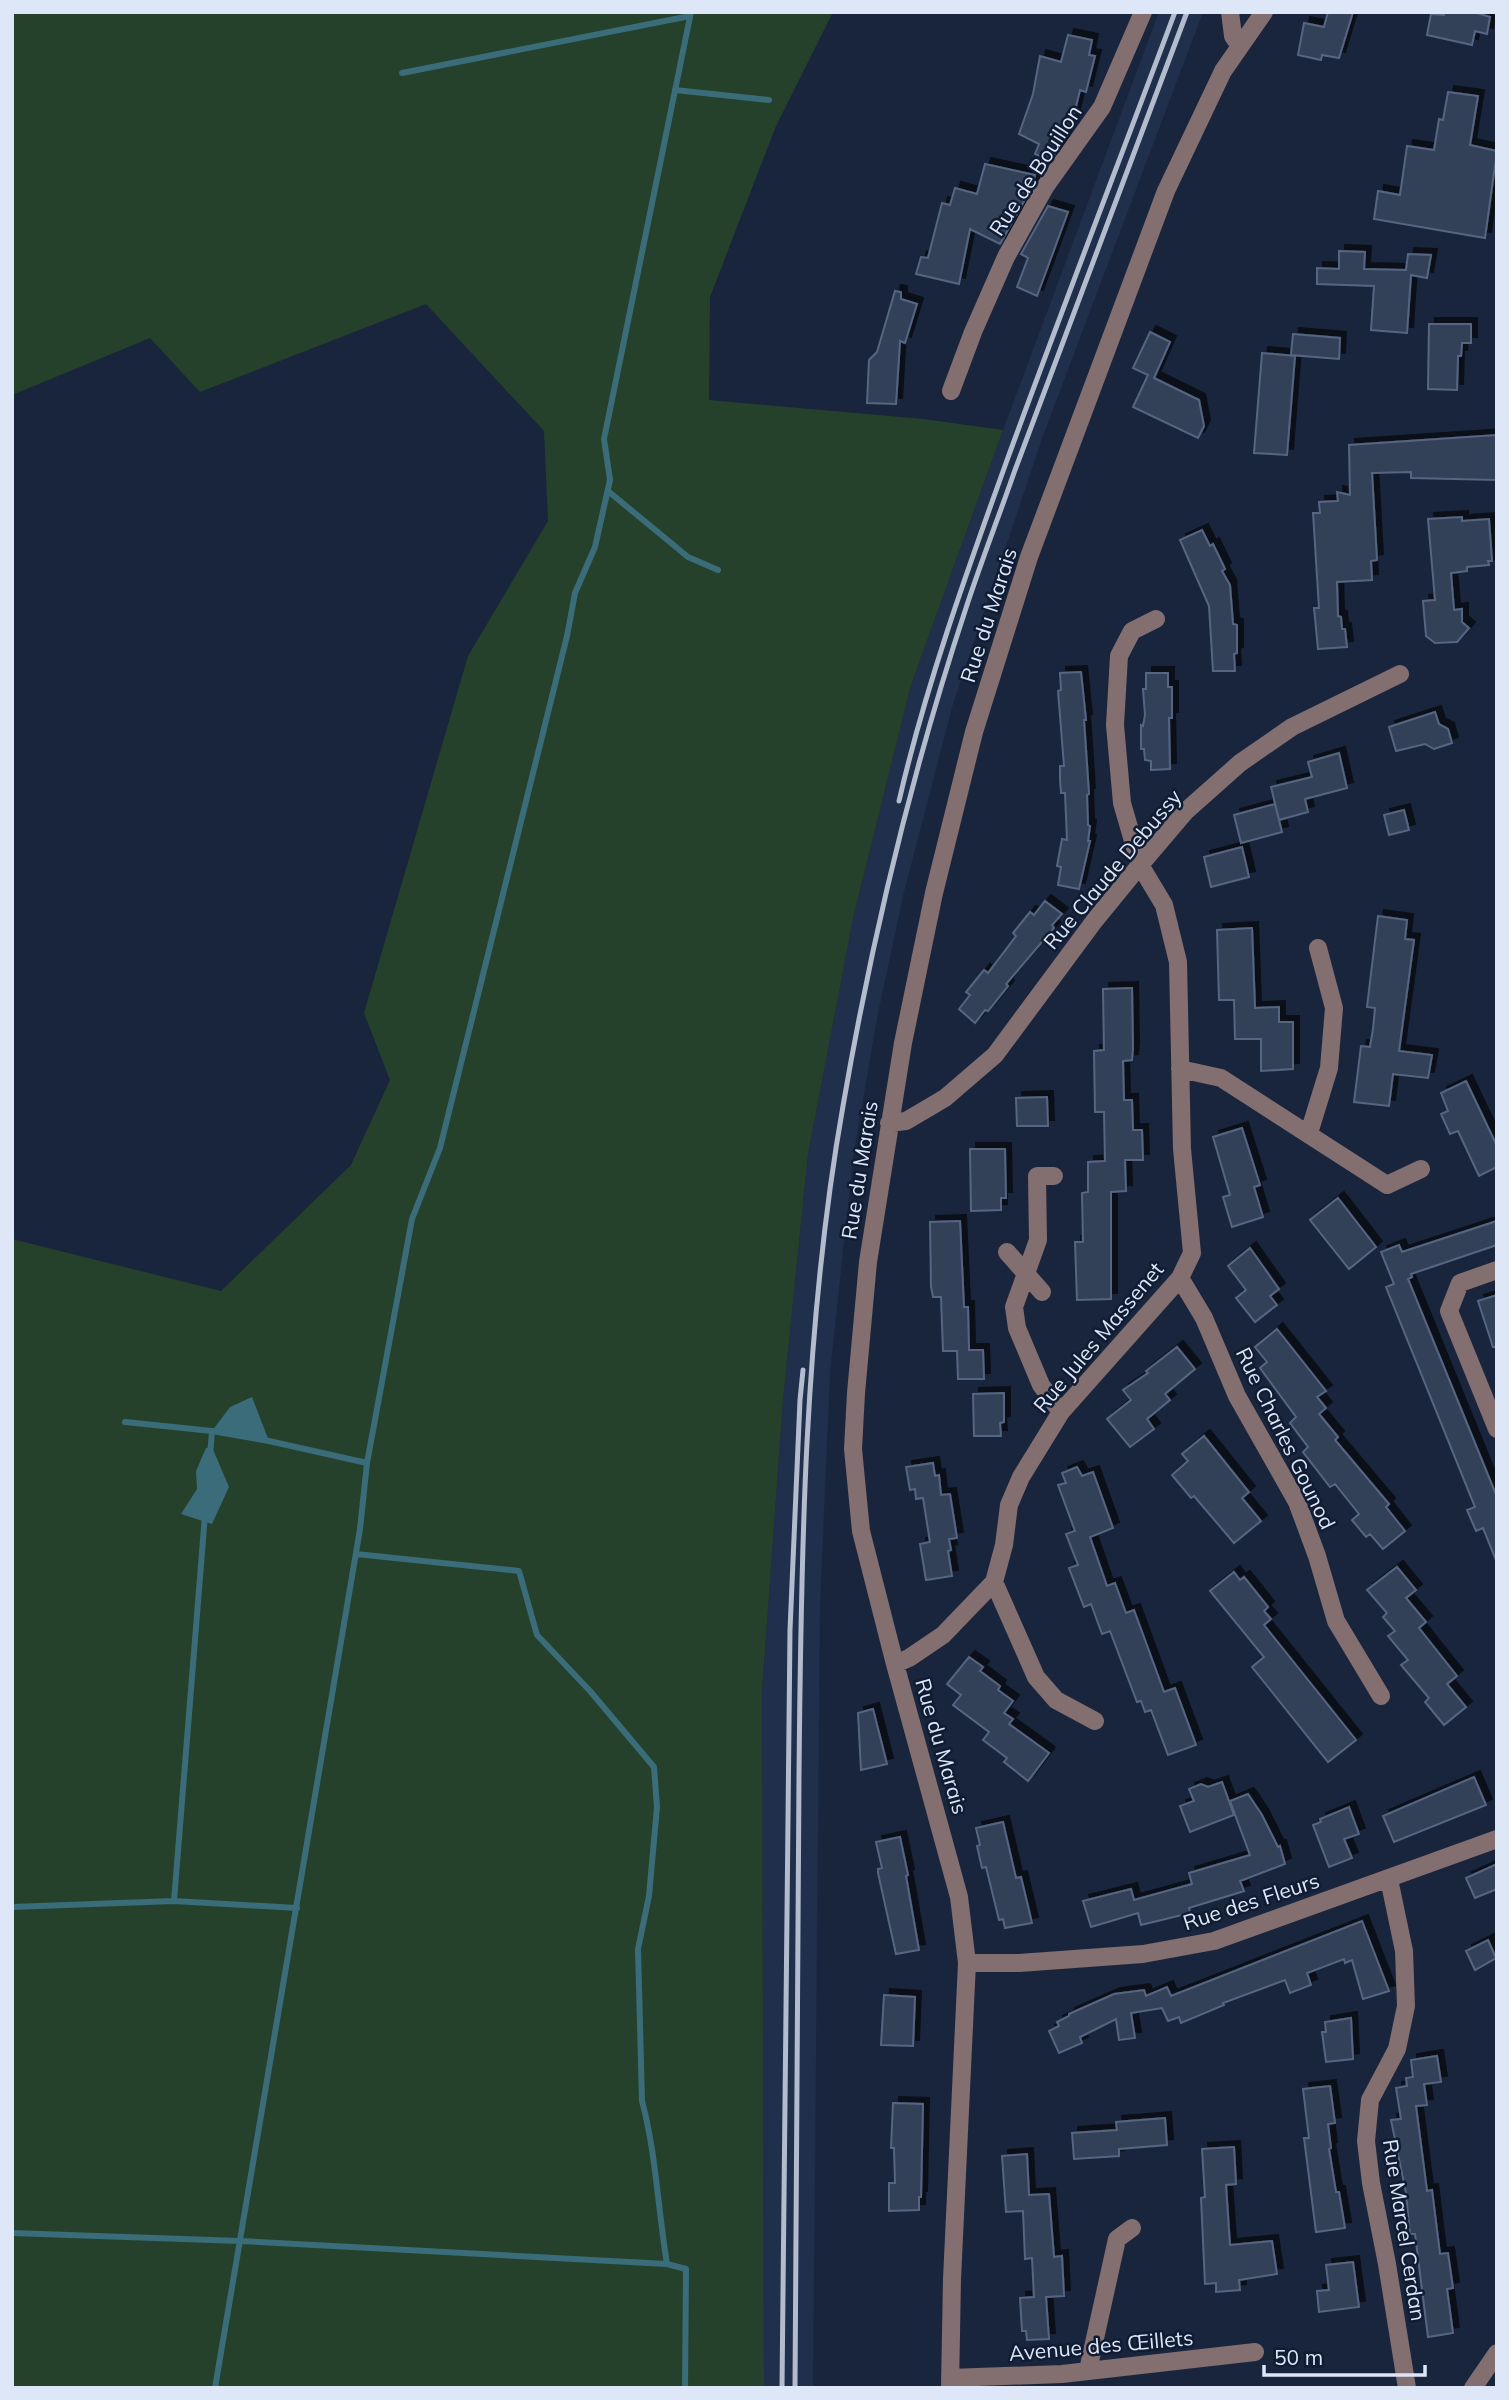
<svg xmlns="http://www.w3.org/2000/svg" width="1509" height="2400" font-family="Mulish,sans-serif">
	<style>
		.built { fill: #202f4c }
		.green { fill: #25412b }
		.water { fill: #3a6c7a }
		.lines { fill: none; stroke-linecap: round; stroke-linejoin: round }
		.stream { stroke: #3a6c7a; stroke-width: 6 }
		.building { fill: #313f58; stroke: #566581; stroke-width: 2; filter: url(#shadow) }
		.minor { stroke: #836e70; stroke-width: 18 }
		.rail { stroke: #b2bccd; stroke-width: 5 }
		.labels { text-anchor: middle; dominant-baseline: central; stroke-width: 5; stroke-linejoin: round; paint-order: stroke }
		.street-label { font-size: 21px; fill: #dee7f7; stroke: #101c33 }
	</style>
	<defs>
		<filter id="shadow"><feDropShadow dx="6" dy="-6" stdDeviation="0" flood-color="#0009"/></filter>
	</defs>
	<rect width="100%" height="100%" fill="#19253d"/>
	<path class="built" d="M1159 12H1203L1043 436 953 704 904 892 877 1018 853 1158 830 1373 820 1606 813 2388H764L762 1692 783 1400 808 1154 854 914 911 685 1003 430Z"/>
	<path class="green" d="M12 12H833L776 126 710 297 709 400 923 419 1003 430 911 685 854 914 808 1154 783 1400 762 1692 764 2388H12V1239L221 1291 351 1165 390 1080 364 1013 468 656 548 521 544 431 426 304 200 392 150 338 12 395Z"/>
	<path class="water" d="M252 1397 269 1441 212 1431 230 1407Z
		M212 1447 229 1487 212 1524 181 1514 197 1489 196 1471 206 1448Z"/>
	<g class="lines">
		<path class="stream" d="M402 73 690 16
			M675 90 769 100
			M608 491 688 557 718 570
			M125 1422 212 1431 269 1441 367 1463
			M210 1456 212 1431
			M356 1554 519 1571 537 1635 590 1691 654 1767 657 1807 649 1896 638 1949 642 2101C656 2153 658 2210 667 2264L686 2269 685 2388
			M174 1901 205 1515
			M12 1907 174 1901 297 1908
			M12 2233 240 2241 667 2264
			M215 2388 360 1529 367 1463 412 1219 440 1148 567 636 575 593 595 547 610 480 604 439 691 12"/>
	</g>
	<path class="building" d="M1328 12H1353L1339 58 1322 55 1321 60 1298 55 1304 23 1324 27Z
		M1445 12H1474L1490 17 1487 34 1475 31 1472 45 1427 35 1431 14 1444 15Z
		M1068 35 1092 40 1089 55 1095 56 1086 92 1080 90 1072 123 1061 145 1050 160 1035 154 1039 144 1019 134 1033 94 1040 56 1061 62Z
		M1448 92 1478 96 1470 145 1497 151 1485 238 1374 219 1378 191 1400 195 1407 146 1434 150 1439 119 1443 120Z
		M985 164 1035 175 1032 187 1000 244 970 229 959 284 916 274 921 257 928 258 942 203 950 205 955 188 977 194Z
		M1048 206 1068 212 1037 296 1017 287 1028 258 1021 254Z
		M1339 251 1365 252 1364 269 1406 270 1408 254 1431 255 1427 278 1411 275 1407 333 1371 330 1374 286 1317 284V268L1339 269Z
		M895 291 901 292V299L917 304 905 343 900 341 896 404 867 403 869 360 877 352Z
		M1429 324H1471V343H1462L1461 356H1458L1457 390 1428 389Z
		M1150 332 1170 342 1154 378 1199 400 1204 426 1198 438 1133 407 1148 375 1133 368Z
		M1293 334 1340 338 1339 359 1291 355Z
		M1262 353 1295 356 1287 455 1254 453Z
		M1497 435V480L1411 478V472L1372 473 1377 560 1371 561 1372 580 1337 582 1338 616 1341 617 1342 629H1345L1347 647 1318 649 1314 608H1319L1313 513H1320L1319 502 1338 501 1337 492 1350 495 1349 445Z
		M1462 517V521L1489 519 1492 561H1488L1489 565 1467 567V571L1451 573 1454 610 1462 609V622L1469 628 1457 642 1435 643 1426 636 1423 601 1435 600 1428 519Z
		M1202 530 1210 546 1213 544 1225 569 1222 571 1230 585 1233 624 1237 625V653L1234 654 1235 671H1213L1209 606 1180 540Z
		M1081 672 1086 720H1084L1089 794 1087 795 1088 825 1090 826 1088 841H1090L1079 889 1058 885 1061 867 1057 866 1062 839 1067 840 1065 793H1061L1060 779V766H1064L1058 691 1061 690 1060 673Z
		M1146 673H1168V687H1172V718H1169L1170 769 1151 770V761L1145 760 1144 749H1141V725L1143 726 1145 715 1143 689H1146Z
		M1435 712 1439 724 1448 729 1452 743 1434 749 1425 744 1396 751 1389 727Z
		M1339 753 1347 788 1305 799 1308 812 1279 820 1271 787 1312 777 1308 762Z
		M1275 804 1282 832 1241 843 1234 815Z
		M1404 810 1409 830 1389 835 1384 815Z
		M1242 847 1249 877 1211 887 1204 857Z
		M1045 901 1062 914 1052 925 1054 928 1006 984 1008 986 988 1011 985 1010 975 1023 959 1009 970 995 966 992 984 970 988 973 1016 936 1013 933 1030 912 1034 915Z
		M1378 916 1407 920 1405 939 1414 940 1399 1051 1432 1055 1428 1078 1393 1074 1389 1106 1354 1102 1361 1046 1370 1047 1373 1029 1375 1008 1367 1007Z
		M1252 928 1255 1008 1279 1007V1022H1293V1069L1261 1071V1039H1235L1234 1000H1219L1217 930Z
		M1132 988 1133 1049 1132 1060 1123 1061 1124 1100H1132L1133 1130H1142L1143 1160H1125L1126 1191 1111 1192V1299L1077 1300 1075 1242H1083L1082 1193 1088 1192V1162L1105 1161 1104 1112H1095L1094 1051 1104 1050 1103 989Z
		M1466 1081 1497 1146V1167L1479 1176 1458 1131 1450 1134 1441 1114 1448 1111 1441 1093Z
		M1047 1097 1048 1126H1017L1016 1098Z
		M1242 1128 1260 1185 1254 1187 1263 1217 1232 1227 1223 1197 1230 1195 1213 1137Z
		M970 1149H1005L1006 1198H1001V1210L971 1211Z
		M1338 1198 1376 1247 1349 1269 1310 1220Z
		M960 1221 964 1307H968L969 1350H983L984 1379H958L957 1351H943L941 1297H933L931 1287 930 1222Z
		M1497 1221V1245L1411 1274 1412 1277 1408 1279 1497 1497 1496 1560 1483 1528 1476 1531 1467 1510 1475 1507 1386 1287 1394 1284 1381 1252 1399 1245 1402 1252Z
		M1250 1248 1279 1289 1270 1296 1277 1305 1255 1322 1236 1298 1246 1290 1228 1266Z
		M1497 1295V1347H1493L1478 1301Z
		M1277 1329 1326 1391 1317 1397 1326 1408 1319 1414 1338 1437 1335 1440 1389 1504 1386 1507 1405 1531 1383 1549 1370 1534 1366 1537 1352 1520 1359 1514 1335 1484 1330 1487 1303 1452 1308 1447 1290 1423 1296 1417 1260 1368 1267 1362 1255 1347Z
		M1177 1347 1195 1369 1165 1394 1170 1400 1147 1419 1154 1429 1130 1447 1107 1419 1131 1400 1123 1390 1148 1373 1146 1371Z
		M1004 1393V1422L1000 1423 1001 1436H974L973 1394Z
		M1204 1436 1249 1492 1242 1498 1261 1521 1234 1543 1194 1496 1191 1498 1172 1475 1188 1461 1182 1454Z
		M933 1463 935 1476 939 1475 941 1495 950 1494 957 1538 949 1539 951 1550 948 1551 952 1576 926 1580 920 1544 930 1542 923 1498 916 1499 915 1489 910 1490 906 1467Z
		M1077 1467 1082 1476 1093 1472 1113 1528 1090 1537 1107 1586 1115 1583 1126 1613 1134 1610 1164 1692 1175 1688 1196 1745 1168 1755 1151 1710 1145 1712 1141 1701 1137 1702 1110 1631 1102 1634 1091 1604 1084 1607 1069 1568 1078 1565 1066 1534 1075 1531 1058 1485 1066 1483 1062 1473Z
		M1397 1567 1416 1590 1406 1598 1426 1622 1419 1628 1457 1676 1447 1684 1466 1707 1444 1725 1425 1702 1429 1698 1401 1665 1408 1660 1388 1636 1395 1631 1383 1617 1387 1613 1367 1590Z
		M1234 1572 1240 1580 1244 1577 1268 1607 1264 1611 1271 1619 1264 1625 1356 1740 1328 1762 1252 1667 1264 1657 1210 1591Z
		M969 1657 983 1667 980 1671 1000 1686 998 1690 1013 1701 1004 1713 1013 1719 1009 1724 1049 1753 1028 1781 1004 1762 1007 1758 983 1740 989 1732 953 1705 961 1695 947 1684Z
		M873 1709 887 1764 861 1770 858 1713Z
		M1474 1777 1486 1805 1394 1842 1383 1816Z
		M1222 1782 1234 1815 1190 1832 1180 1806 1194 1801 1189 1789 1201 1784 1208 1787Z
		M1248 1794 1262 1815 1278 1847 1280 1846 1285 1864 1240 1881 1244 1891 1189 1908 1190 1913 1141 1925 1138 1913 1091 1927 1083 1901 1131 1889 1134 1900 1192 1884 1189 1873 1250 1855 1230 1801Z
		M1349 1807 1359 1834 1344 1839 1352 1858 1329 1867 1313 1825 1321 1822 1320 1819Z
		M1003 1822 1016 1878 1021 1877 1032 1923 1005 1928 1003 1919 999 1920 986 1867 982 1868 977 1846 980 1845 976 1828Z
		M900 1837 908 1875 906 1876 919 1950 896 1954 878 1873V1869L882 1868 876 1842Z
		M1497 1864V1889L1475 1898 1466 1878Z
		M1362 1921 1389 1991 1363 1999 1352 1960 1345 1963 1344 1959 1307 1973 1311 1985 1290 1993 1285 1980 1223 2003 1224 2005 1181 2023 1179 2017 1168 2021 1162 2008 1131 2013 1135 2038 1119 2040 1116 2019 1080 2037 1082 2043 1059 2053 1049 2031 1059 2026 1057 2022 1069 2016V2014L1114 1994 1144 1990 1146 1996 1167 1987 1171 1996Z
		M1488 1940 1496 1958 1475 1970 1466 1951Z
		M884 1995 915 1997 913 2046 881 2045Z
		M1351 2018 1353 2059 1326 2062 1322 2032H1326L1325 2022Z
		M1437 2056 1441 2082 1424 2084 1427 2105 1416 2106 1427 2191 1432 2190 1440 2254 1448 2253 1453 2288 1447 2289 1453 2333 1428 2337 1415 2234H1410L1406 2193 1391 2120 1401 2119 1396 2088 1407 2086 1406 2078 1413 2077 1411 2060Z
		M1330 2086 1335 2123 1328 2124 1331 2148 1329 2149 1336 2192H1339L1345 2228 1316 2232 1304 2138H1309L1303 2089Z
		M893 2103 923 2104 921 2197H919V2210L889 2211V2183H895L894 2148H891Z
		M1165 2118 1167 2145 1119 2149V2156L1074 2159 1072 2133 1117 2130 1116 2122Z
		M1234 2147 1236 2184 1226 2185 1230 2245 1272 2241 1277 2274 1239 2280 1240 2290 1216 2292V2283L1205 2284 1201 2198 1205 2197 1202 2149Z
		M1027 2154 1029 2195 1049 2194 1054 2257 1062 2256 1064 2296 1046 2297 1049 2339 1027 2340 1026 2331H1022L1020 2298 1034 2297 1032 2258 1025 2259 1023 2211 1006 2212 1002 2156Z
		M1353 2262 1359 2307 1319 2312 1317 2291 1329 2290 1326 2265Z"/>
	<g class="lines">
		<path class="minor" d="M1230 12 1233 36 1240 46
			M951 391 973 332 1006 257 1045 187 1102 107 1143 12
			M1180 1069 1221 1078 1387 1185 1421 1169
			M889 1123 906 1121 945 1098 995 1055 1095 920 1140 865 1186 811 1240 763 1292 727 1400 674
			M1309 1133 1329 1068 1334 1008 1318 948
			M1054 1176H1037L1038 1240 1014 1307 1017 1328 1041 1385 1061 1412
			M1007 1252 1042 1292
			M1497 1270 1460 1283 1449 1311 1497 1429
			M1180 1278 1204 1318 1237 1396 1297 1502 1317 1556 1336 1621 1381 1696
			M994 1582 1036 1677 1056 1700 1095 1721
			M895 1664 909 1658 943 1635 994 1582 1004 1545 1009 1505 1021 1477 1061 1412 1180 1278 1192 1253 1182 1149 1178 962 1164 905 1140 865 1122 803 1115 725 1119 656 1132 631 1156 619
			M1389 1879 1404 1951 1406 2006 1397 2049 1370 2100 1366 2141 1371 2183 1387 2264 1407 2388
			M967 1963H1019L1143 1954 1214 1941 1497 1839
			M1088 2370 1117 2239 1132 2228
			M950 2378 1062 2374 1255 2352
			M950 2388 952 2279 967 1963 959 1897 895 1664 861 1531 853 1449 856 1393 868 1262 903 1043 934 893 974 732 1029 557 1166 191 1223 71 1264 12
			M1473 2388 1497 2353"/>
		<path class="rail" d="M899 801C926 685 966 574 1006 463 1061 312 1119 162 1175 12
			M782 2388 790 1630 800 1400 803 1370
			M795 2388C796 2184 798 1980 799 1776 801 1554 804 1326 843 1106 872 938 912 771 966 608 981 562 999 516 1015 470 1071 317 1130 165 1187 12"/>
	</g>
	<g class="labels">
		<g class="street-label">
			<text transform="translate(1035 170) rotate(-57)">Rue de Bouillon</text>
			<text transform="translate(988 615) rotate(-72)">Rue du Marais</text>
			<text transform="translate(1112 869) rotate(-50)">Rue Claude Debussy</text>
			<text transform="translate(859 1170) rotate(-81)">Rue du Marais</text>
			<text transform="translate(1098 1337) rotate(-50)">Rue Jules Massenet</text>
			<text transform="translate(1286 1438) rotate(64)">Rue Charles Gounod</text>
			<text transform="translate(942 1746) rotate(74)">Rue du Marais</text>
			<text transform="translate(1251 1901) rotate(-18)">Rue des Fleurs</text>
			<text transform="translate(1405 2230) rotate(81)">Rue Marcel Cerdan</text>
			<text transform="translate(1101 2345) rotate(-5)">Avenue des Œillets</text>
		</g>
	</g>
	<rect width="1509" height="2400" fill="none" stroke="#dee7f7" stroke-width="28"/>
	<path d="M1264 2365v10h161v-10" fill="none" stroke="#dee7f7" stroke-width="3.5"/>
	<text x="1274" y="2365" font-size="21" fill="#dee7f7" stroke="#101c33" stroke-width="5" paint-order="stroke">50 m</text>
</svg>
